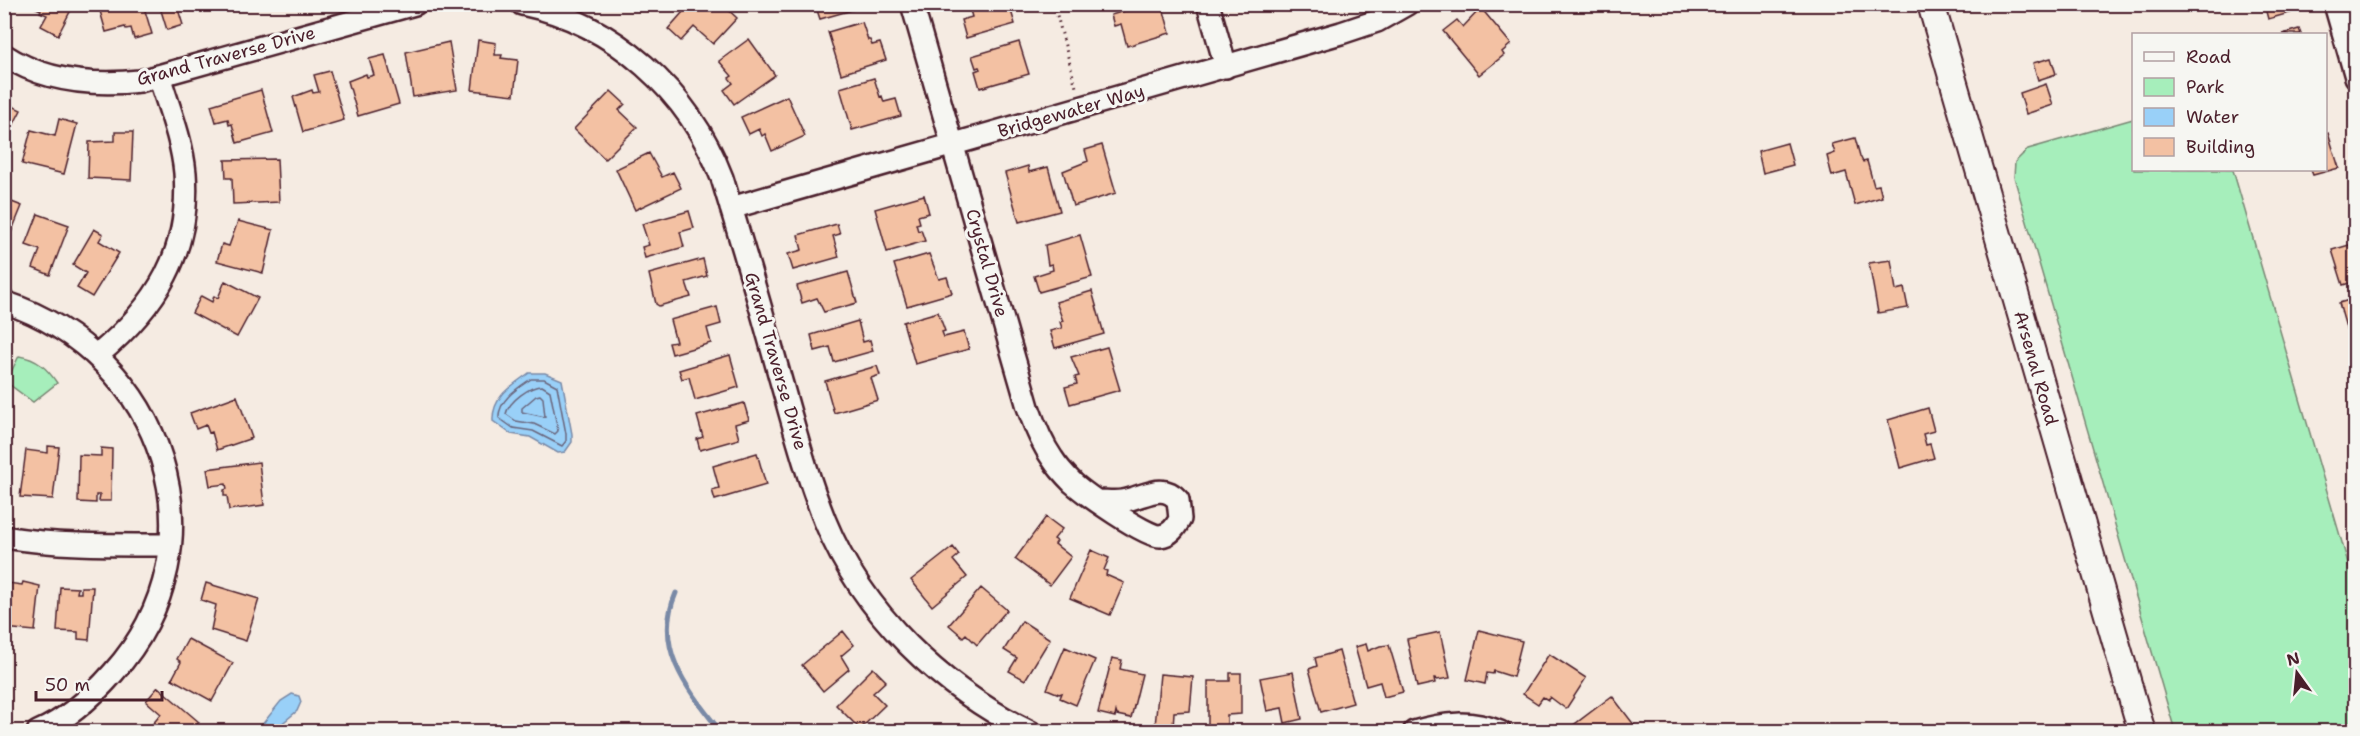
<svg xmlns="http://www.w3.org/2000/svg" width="2360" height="736" font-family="'Shantell Sans',sans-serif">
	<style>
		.green { fill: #a6eebb; stroke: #788673; stroke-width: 1.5 }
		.water { fill: #99d0f8; stroke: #7989a6; stroke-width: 1.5 }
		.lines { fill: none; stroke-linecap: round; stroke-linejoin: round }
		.shore { stroke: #6a667d; stroke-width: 1.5 }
		.stream { stroke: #7989a6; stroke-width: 5 }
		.building { fill: #f3c1a3; stroke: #4a1f2b; stroke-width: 1.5 }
		.minor-casing { stroke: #4a1f2b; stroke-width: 26 }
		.tertiary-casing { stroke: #4a1f2b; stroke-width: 30 }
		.path { stroke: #4a1f2b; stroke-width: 3; stroke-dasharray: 1.5 4.5; stroke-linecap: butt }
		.minor { stroke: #f6f6f2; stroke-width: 21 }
		.tertiary { stroke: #f6f6f2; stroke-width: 26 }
		.labels { text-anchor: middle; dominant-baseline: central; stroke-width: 6; stroke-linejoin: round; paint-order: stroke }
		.street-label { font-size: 18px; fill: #4a1f2b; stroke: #f6f6f2 }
	</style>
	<rect width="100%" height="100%" fill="#f5ebe2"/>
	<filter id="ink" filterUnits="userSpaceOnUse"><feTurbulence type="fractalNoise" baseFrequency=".0167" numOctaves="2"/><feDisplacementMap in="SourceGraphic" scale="12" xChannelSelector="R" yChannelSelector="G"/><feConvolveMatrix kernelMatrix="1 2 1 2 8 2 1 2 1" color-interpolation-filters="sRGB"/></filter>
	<g filter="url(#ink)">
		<path class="green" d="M2133 119 2134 170H2233L2355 587V731H2175L2014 177 2015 162 2028 149Z
			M19 356C37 359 47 368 57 383L33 402 6 382Z"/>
		<path class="water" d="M529 373H545L562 380 572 434V442L565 452 558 453 530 437 511 434 493 421C492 397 511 386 529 373Z
			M292 694 299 696 301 702 297 711 273 731H257L281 701Z"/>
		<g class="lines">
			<path class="shore" d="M531 379H544L557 386 566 434V441L562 446 533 431 513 428 499 418C498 400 518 388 531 379Z
				M542 386 550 391 558 431 555 434 534 424 516 421 506 414C509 401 530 386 542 386Z
				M540 395 543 398 545 417 522 412V408L536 396Z"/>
			<path class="stream" d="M676 593C652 648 688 690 721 732"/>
		</g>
		<path class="building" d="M27 4H74L58 35 41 26 47 15 40 12 41 10Z
			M98 4H143L152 34 134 39 131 28 126 29 125 27 106 32Z
			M159 4H183L177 6 183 25 167 30Z
			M218 4H235L220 9Z
			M690 4H722L737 18 713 44 694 27 681 41 668 29Z
			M815 4H863V7L820 19Z
			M973 4H1009L1015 24 966 38 961 20 972 17 970 10 974 9Z
			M1149 4H1162L1170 33 1127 46 1121 24 1114 26 1111 15Z
			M1252 4H1270L1253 9Z
			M2264 4H2291L2293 12 2268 19Z
			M1481 8 1511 44 1502 52 1504 55 1479 75 1443 31 1457 20 1463 27Z
			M862 22 868 40H870L872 45 880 43 886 60 841 74 828 32Z
			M2299 29 2301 34H2282Z
			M749 39 775 75 734 104 724 90 733 83 729 78 732 76 719 61Z
			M478 40 496 43 495 55H502L501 58 518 60 514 95 472 90Z
			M449 42 457 90 413 97 406 52Z
			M1019 42 1029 74 980 88 975 71 980 69 979 67 976 68 972 56Z
			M385 55 399 104 358 116 348 81 366 74 367 77 374 75 369 59Z
			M2051 58 2056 74 2038 80 2033 63Z
			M330 71 344 120 303 132 293 97 312 90 313 93 319 92 314 75Z
			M874 78 880 97 882 96 884 102 896 99 901 116 852 130 840 88Z
			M2046 84 2053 105 2026 114 2020 93Z
			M261 90 273 133 237 143 232 124 229 125 228 119 216 122 211 105Z
			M611 91 625 104 619 110 637 127 605 159 574 129Z
			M787 96 805 136 772 151 765 134 762 136 759 129 749 134 741 117Z
			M4 102 21 110 4 143Z
			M59 119 77 124 64 174 22 164 31 130 55 136Z
			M115 132H133L131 180 88 178 89 142 115 141Z
			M2328 133 2339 168 2313 175 2311 170H2326V134Z
			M1855 138 1860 156 1863 162 1867 161 1874 186 1879 185 1882 197 1855 205 1846 172 1832 176 1827 156 1835 153 1832 144Z
			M1787 143 1793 165 1763 173 1758 151Z
			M1102 145 1116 193 1073 206 1063 171 1088 161 1085 150Z
			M649 153 662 177 673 172 681 188 635 210 616 169Z
			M277 159 279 202 233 204 232 178H226L225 160Z
			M1028 166 1029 172 1048 167 1060 211 1019 222 1005 173Z
			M924 195 929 213 918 216 920 223 916 224 918 231 921 230 925 241 887 252 875 209Z
			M4 199 22 206 4 250Z
			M689 211 694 228 680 232 684 247 645 258 642 247 649 245 642 224Z
			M38 214 69 225 50 275 33 268 40 250 26 245Z
			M238 221 273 230 263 273 217 261 222 244 229 246Z
			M837 224 840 234 833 236 839 257 793 270 788 254 802 250 798 235Z
			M94 229 103 234 99 241 119 253 92 297 77 288 86 273 73 265Z
			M1080 235 1092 277 1039 292 1034 276 1053 270 1052 264 1048 265 1045 245Z
			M2356 243V281L2343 285 2332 250Z
			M929 254 939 279 947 277 952 293 907 306 894 264Z
			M703 259 707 276 686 282 691 297 659 306 656 304 649 274Z
			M1891 260 1896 290 1904 288 1908 308 1878 313 1869 263Z
			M848 272 857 303 824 312 817 298 802 303 797 286Z
			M225 281 258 298 237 337 192 313 201 296 212 302 214 296 218 298Z
			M1092 291 1104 334 1055 348 1050 331 1062 328 1060 322 1063 321 1056 302Z
			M2356 298V336L2349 338 2339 303Z
			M717 307 721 324 707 328 711 343 672 354 669 343 676 342 670 320Z
			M938 312 945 331 942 332 944 337 964 332 969 349 915 364 903 322Z
			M858 321 863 342 870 340 873 351 834 362 830 347 815 351 811 335Z
			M1107 347 1120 390 1070 404 1065 387 1077 384 1075 377 1079 376 1071 357Z
			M730 355 739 387 695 400 689 377 682 379 679 370Z
			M877 366 880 375 871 378 878 400 834 413 825 381Z
			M237 396 252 438 217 450 212 432 209 433 206 425 196 429 190 413Z
			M744 403 749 420 735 424 739 439 700 450 697 439 703 437 697 416Z
			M1928 408 1934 431 1923 434 1926 445 1930 444 1934 458 1900 468 1888 420Z
			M48 446 59 447 53 499 20 497 26 450 48 453Z
			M101 448 112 449 111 501H99L100 495H96V503L78 502 79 455 101 456Z
			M757 453 766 485 715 500 712 490 719 488 713 466Z
			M259 462 264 505 229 510 227 496H224V490L227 489 226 484 210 486 207 469Z
			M1046 517 1062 529 1054 539 1057 541 1055 544 1071 557 1050 585 1015 559Z
			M953 547 959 555 953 560 967 577 932 606 911 580Z
			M1091 550 1109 558 1104 570 1107 571 1106 575 1124 583 1110 615 1070 598Z
			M23 582 40 586 35 631 4 628 8 583 22 585Z
			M206 583 259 599 246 641 211 630 216 605 201 600Z
			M60 587 78 588 77 593H81V587H93L89 640 78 639V632L57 631Z
			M981 588 1007 610 977 645 966 634 963 637 949 625Z
			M1022 621 1050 639 1025 680 1009 671 1017 658 1004 650Z
			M1479 630 1522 641 1513 677 1494 671 1493 674 1487 673 1485 684 1467 680Z
			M843 631 854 645 841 656 849 669 823 691 802 665Z
			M1440 632 1450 678 1437 680 1436 678H1434L1435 683 1417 687 1407 639Z
			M188 639 233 663 212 701 172 679 181 662 177 659Z
			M1366 644 1368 651 1380 646 1389 645 1403 692 1384 697 1380 682 1366 686 1355 647Z
			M1065 647 1095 660 1076 705 1060 698 1062 693 1059 694 1047 689Z
			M1339 651 1353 703 1321 712 1309 669 1317 666 1315 658Z
			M1549 654 1586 678 1566 709 1550 697 1548 700 1543 697 1538 704 1523 694Z
			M1112 658 1122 660 1120 669 1142 674 1131 718 1117 715 1116 712 1115 717 1098 713Z
			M873 668 886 681 873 693 885 705 860 729 836 705Z
			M1293 672 1302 719 1285 723 1282 708 1267 711 1260 678Z
			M1230 673H1241V714L1227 715V730L1208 731V681H1230Z
			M1160 674 1193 677 1190 711 1174 712 1173 728 1155 726Z
			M158 687 199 722 191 732H146L161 714 146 701Z
			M1612 696 1638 730 1575 732 1571 727Z"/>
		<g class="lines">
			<g class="minor-casing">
				<path id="minor" d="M522 4C614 23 689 91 722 178 742 243 761 308 779 374 793 423 806 474 825 521 863 614 941 688 1030 732
					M912 4 1028 407C1034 424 1041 442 1052 458 1057 466 1066 476 1073 483 1084 493 1146 537 1160 536 1170 535 1175 528 1180 519L1178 500C1162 481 1143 498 1122 501 1114 502 1106 501 1098 501
					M1208 4 1226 67
					M2335 4 2356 77
					M4 55C45 82 93 86 140 81L415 4
					M731 208 1341 33 1377 21 1407 4
					M4 302C164 355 228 544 113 673 92 697 68 719 38 732
					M98 355C156 306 191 253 185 173 182 140 169 108 159 76
					M4 537C59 546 114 545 169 545
					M1414 732C1443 723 1471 720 1500 732"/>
			</g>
			<g class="tertiary-casing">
				<path id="tertiary" d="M1931 4 2142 732"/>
			</g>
			<path class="path" d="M1054 4 1077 91"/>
			<use href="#minor" class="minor"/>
			<use href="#tertiary" class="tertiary"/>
		</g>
	</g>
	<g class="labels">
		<g class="street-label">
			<text transform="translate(226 56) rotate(-15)">Grand Traverse Drive</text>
			<text transform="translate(1071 111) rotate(-16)">Bridgewater Way</text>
			<text transform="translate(987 263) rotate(74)">Crystal Drive</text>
			<text transform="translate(776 361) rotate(74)">Grand Traverse Drive</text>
			<text transform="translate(2036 368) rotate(74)">Arsenal Road</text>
		</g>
	</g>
	<rect width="2360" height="736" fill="none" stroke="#f6f6f2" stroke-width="24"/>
	<rect x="12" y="12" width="2336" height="712" fill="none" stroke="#4a1f2b" stroke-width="2" filter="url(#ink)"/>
	<rect x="2132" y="33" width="195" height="138" fill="#f6f6f2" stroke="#b1a0a2" stroke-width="1.5"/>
	<rect x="2144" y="52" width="30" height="9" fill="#f6f6f2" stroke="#b1a0a2" stroke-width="1.5"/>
	<text x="2186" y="63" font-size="18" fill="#4a1f2b">Road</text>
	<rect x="2144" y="78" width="30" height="18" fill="#a6eebb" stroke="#b1a0a2" stroke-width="1.5"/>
	<text x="2186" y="93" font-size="18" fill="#4a1f2b">Park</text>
	<rect x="2144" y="108" width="30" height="18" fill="#99d0f8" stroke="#b1a0a2" stroke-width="1.5"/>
	<text x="2186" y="123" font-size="18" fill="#4a1f2b">Water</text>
	<rect x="2144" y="138" width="30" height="18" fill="#f3c1a3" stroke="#b1a0a2" stroke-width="1.5"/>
	<text x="2186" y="153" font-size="18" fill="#4a1f2b">Building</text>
	<g transform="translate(2297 673) rotate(345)" stroke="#f6f6f2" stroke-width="4.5" paint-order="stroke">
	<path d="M0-4.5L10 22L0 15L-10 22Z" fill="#4a1f2b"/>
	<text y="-9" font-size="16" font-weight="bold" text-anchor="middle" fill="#4a1f2b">N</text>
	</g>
	<path d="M36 691v9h126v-9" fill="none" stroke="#4a1f2b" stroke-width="3"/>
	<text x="45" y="691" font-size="18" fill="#4a1f2b" stroke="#f6f6f2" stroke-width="4.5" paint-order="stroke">50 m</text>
</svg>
